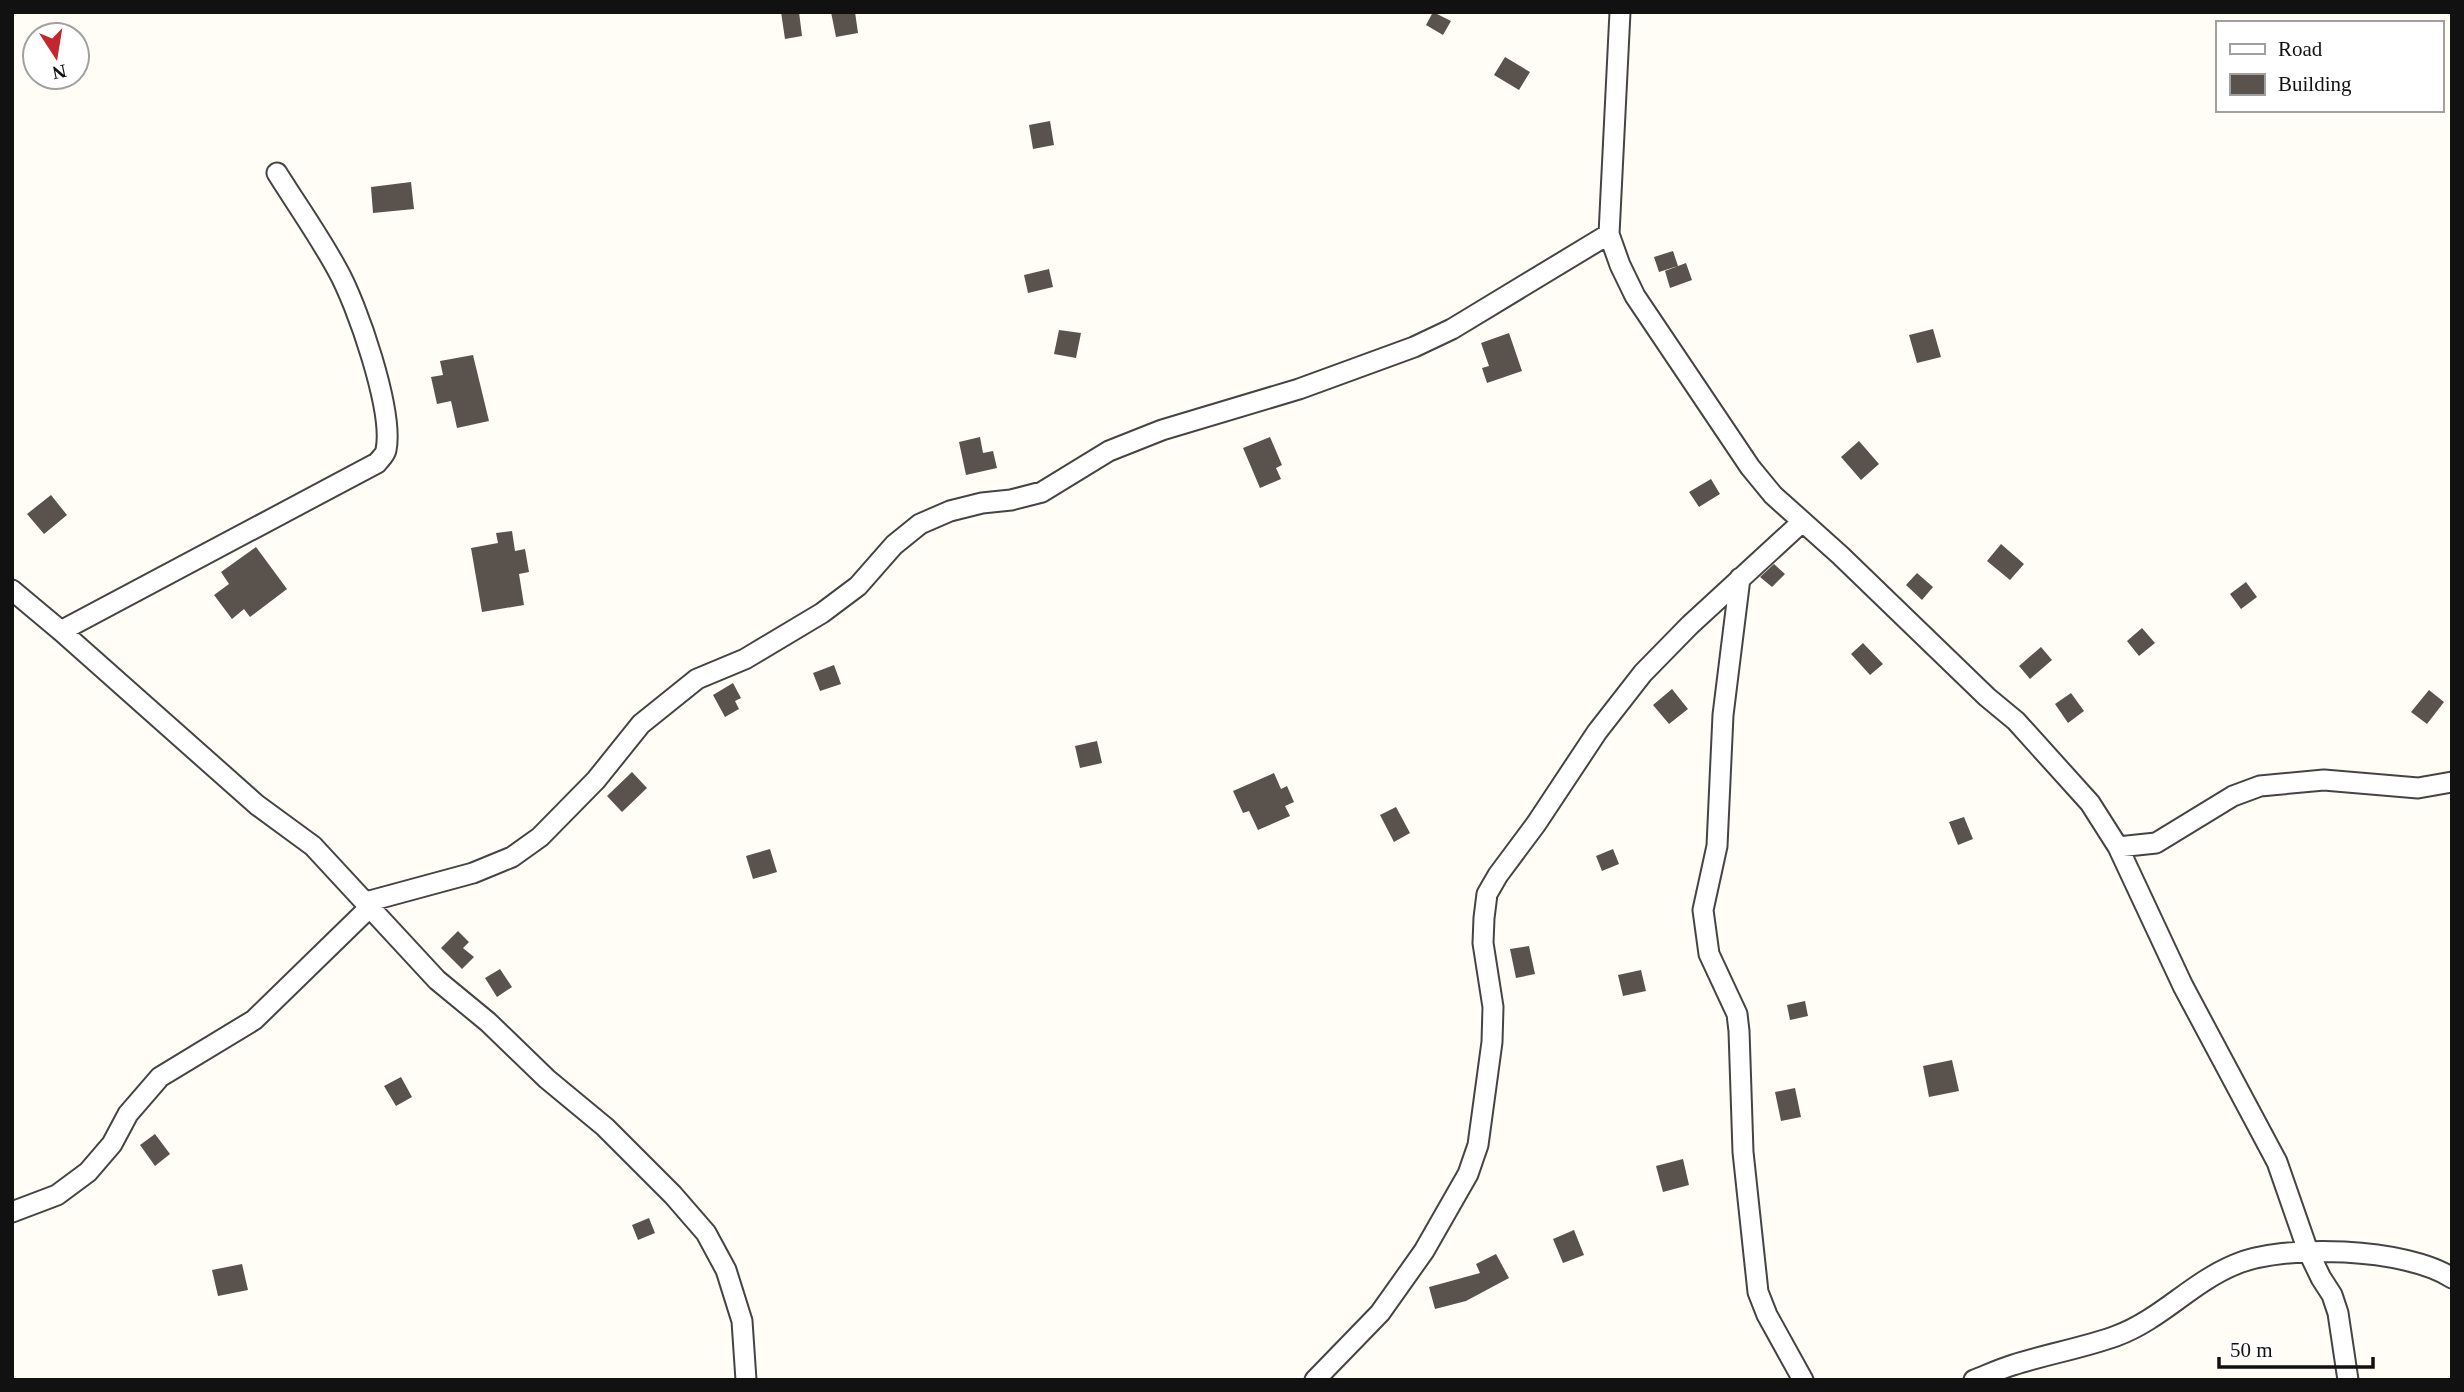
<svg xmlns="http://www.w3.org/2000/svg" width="2464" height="1392" font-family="'Times New Roman',serif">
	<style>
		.building { fill: #5a524d }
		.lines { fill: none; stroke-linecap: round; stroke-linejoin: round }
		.street-casing { stroke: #444; stroke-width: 23 }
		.street { stroke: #fff; stroke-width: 19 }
	</style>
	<rect width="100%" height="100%" fill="#fffdf5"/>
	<path class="building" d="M781 12H799L802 36 785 39Z
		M831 12H855L858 33 836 37Z
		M1433 12 1451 21 1443 35 1426 25Z
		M1505 57 1530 72 1519 90 1494 75Z
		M1050 121 1054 145 1033 149 1029 125Z
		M411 182 414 209 373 213 371 187Z
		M1673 251 1678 266 1659 272 1654 257Z
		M1686 263 1692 280 1670 288 1665 271Z
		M1049 269 1053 287 1028 293 1024 275Z
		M1933 329 1941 357 1917 363 1909 335Z
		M1059 330 1081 333 1076 358 1054 354Z
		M1509 333 1522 371 1487 383 1482 368 1489 366 1481 343Z
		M473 355 489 421 457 428 451 401 437 404 431 377 443 375 440 361Z
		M980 437 983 453 993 451 997 468 966 475 959 442Z
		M1270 437 1282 465 1276 468 1281 479 1260 488 1243 448Z
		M1859 441 1879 464 1861 480 1841 457Z
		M1711 479 1720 494 1699 507 1689 492Z
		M51 495 67 515 44 534 27 514Z
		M512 531 515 551 525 549 529 572 519 574 524 605 482 612 471 548 498 543 496 533Z
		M2001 544 2024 564 2010 580 1987 561Z
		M256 547 287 589 250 617 244 609 232 619 214 595 229 584 221 572Z
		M1774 564 1785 574 1772 587 1760 577Z
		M1917 573 1933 587 1922 600 1906 585Z
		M2246 582 2257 597 2241 609 2230 594Z
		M2142 628 2155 643 2139 656 2127 641Z
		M1863 643 1883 664 1870 675 1851 654Z
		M2041 647 2052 660 2030 679 2019 666Z
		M834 665 841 684 820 691 813 673Z
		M733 683 741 698 735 701 739 709 725 717 713 695Z
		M1672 689 1688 709 1669 724 1653 705Z
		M2429 690 2444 702 2427 724 2411 712Z
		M2071 693 2084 711 2068 723 2055 704Z
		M1097 741 1102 763 1080 768 1075 746Z
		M632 772 647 788 622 812 607 796Z
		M1274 773 1281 789 1287 786 1294 802 1285 806 1290 816 1258 830 1249 811 1243 813 1233 791Z
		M1396 807 1410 833 1394 842 1380 815Z
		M1964 817 1973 839 1958 845 1949 822Z
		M770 849 777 872 753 879 746 856Z
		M1613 849 1619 864 1602 871 1596 856Z
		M458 931 469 942 463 948 474 957 462 969 441 948Z
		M1529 946 1535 974 1516 978 1510 949Z
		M500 969 512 987 497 997 485 978Z
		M1641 970 1646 991 1623 996 1618 975Z
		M1805 1001 1808 1016 1790 1020 1787 1005Z
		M1952 1060 1959 1091 1929 1097 1923 1066Z
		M401 1077 412 1097 396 1106 384 1086Z
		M1795 1088 1801 1117 1781 1121 1775 1092Z
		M155 1134 170 1154 155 1166 140 1145Z
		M1683 1159 1689 1185 1663 1192 1656 1166Z
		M649 1218 655 1233 638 1240 632 1225Z
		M1574 1230 1584 1255 1563 1263 1553 1239Z
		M1496 1254 1509 1278 1466 1301 1435 1309 1429 1287 1480 1273 1476 1264Z
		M242 1264 248 1290 218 1296 212 1270Z"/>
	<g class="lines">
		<g class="street-casing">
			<path id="street" d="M1620 12 1609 234 1620 265 1635 296 1750 467 1773 495 1840 555 1987 697 2016 721 2090 803 2118 847 2183 986 2277 1162 2308 1251 2321 1278 2332 1295 2338 1313 2348 1380
				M1740 578 1723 715 1717 846 1703 910 1709 954 1737 1014 1739 1031 1743 1152 1758 1292 1767 1315 1803 1380
				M12 590 61 631 257 805 313 846 437 980 488 1022 547 1079 605 1127 673 1195 706 1233 726 1270 742 1321 746 1380
				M61 631 377 463C381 458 385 455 386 450 394 411 357 304 337 269 319 236 297 205 277 173
				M2118 847 2156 843 2233 796 2260 786 2324 780 2418 788 2452 782
				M366 902 473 873 512 857 540 837 596 780 641 724 697 679 745 659 822 613 858 586 894 545 920 524 950 511 982 503 1011 500 1042 492 1109 451 1162 430 1299 389 1414 347 1452 329 1609 234
				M12 1212 57 1195 88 1172 112 1144 128 1114 160 1077 254 1020 370 907
				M1315 1380 1380 1313 1424 1251 1468 1174 1478 1145 1492 1042 1493 1007 1483 943 1484 918 1487 894 1498 875 1536 824 1597 732 1643 673 1690 625 1802 522
				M1974 1380C1987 1375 2000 1369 2013 1365 2047 1354 2083 1348 2116 1336 2160 1320 2191 1283 2234 1265 2283 1243 2407 1248 2452 1278"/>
		</g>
		<use href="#street" class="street"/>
	</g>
	<rect width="2464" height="1392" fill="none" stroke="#111111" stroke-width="28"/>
	<rect x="2216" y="21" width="228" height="91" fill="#ffffff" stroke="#a0a0a0" stroke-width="2"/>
	<rect x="2230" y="44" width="35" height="10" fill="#ffffff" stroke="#a0a0a0" stroke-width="2"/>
	<text x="2278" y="56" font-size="21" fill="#111111">Road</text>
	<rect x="2230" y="74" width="35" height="21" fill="#5a524d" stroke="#a0a0a0" stroke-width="2"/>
	<text x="2278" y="91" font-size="21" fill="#111111">Building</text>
	<g transform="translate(56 56) rotate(168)"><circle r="33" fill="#ffffff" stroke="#a0a0a0" stroke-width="2"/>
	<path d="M0-5L12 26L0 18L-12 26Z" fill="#c4262e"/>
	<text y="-10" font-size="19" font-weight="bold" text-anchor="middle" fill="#111111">N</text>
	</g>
	<path d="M2219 1357v10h154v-10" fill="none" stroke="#111111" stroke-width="3.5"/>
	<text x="2230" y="1357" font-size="21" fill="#111111" stroke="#ffffff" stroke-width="5" paint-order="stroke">50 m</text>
</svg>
